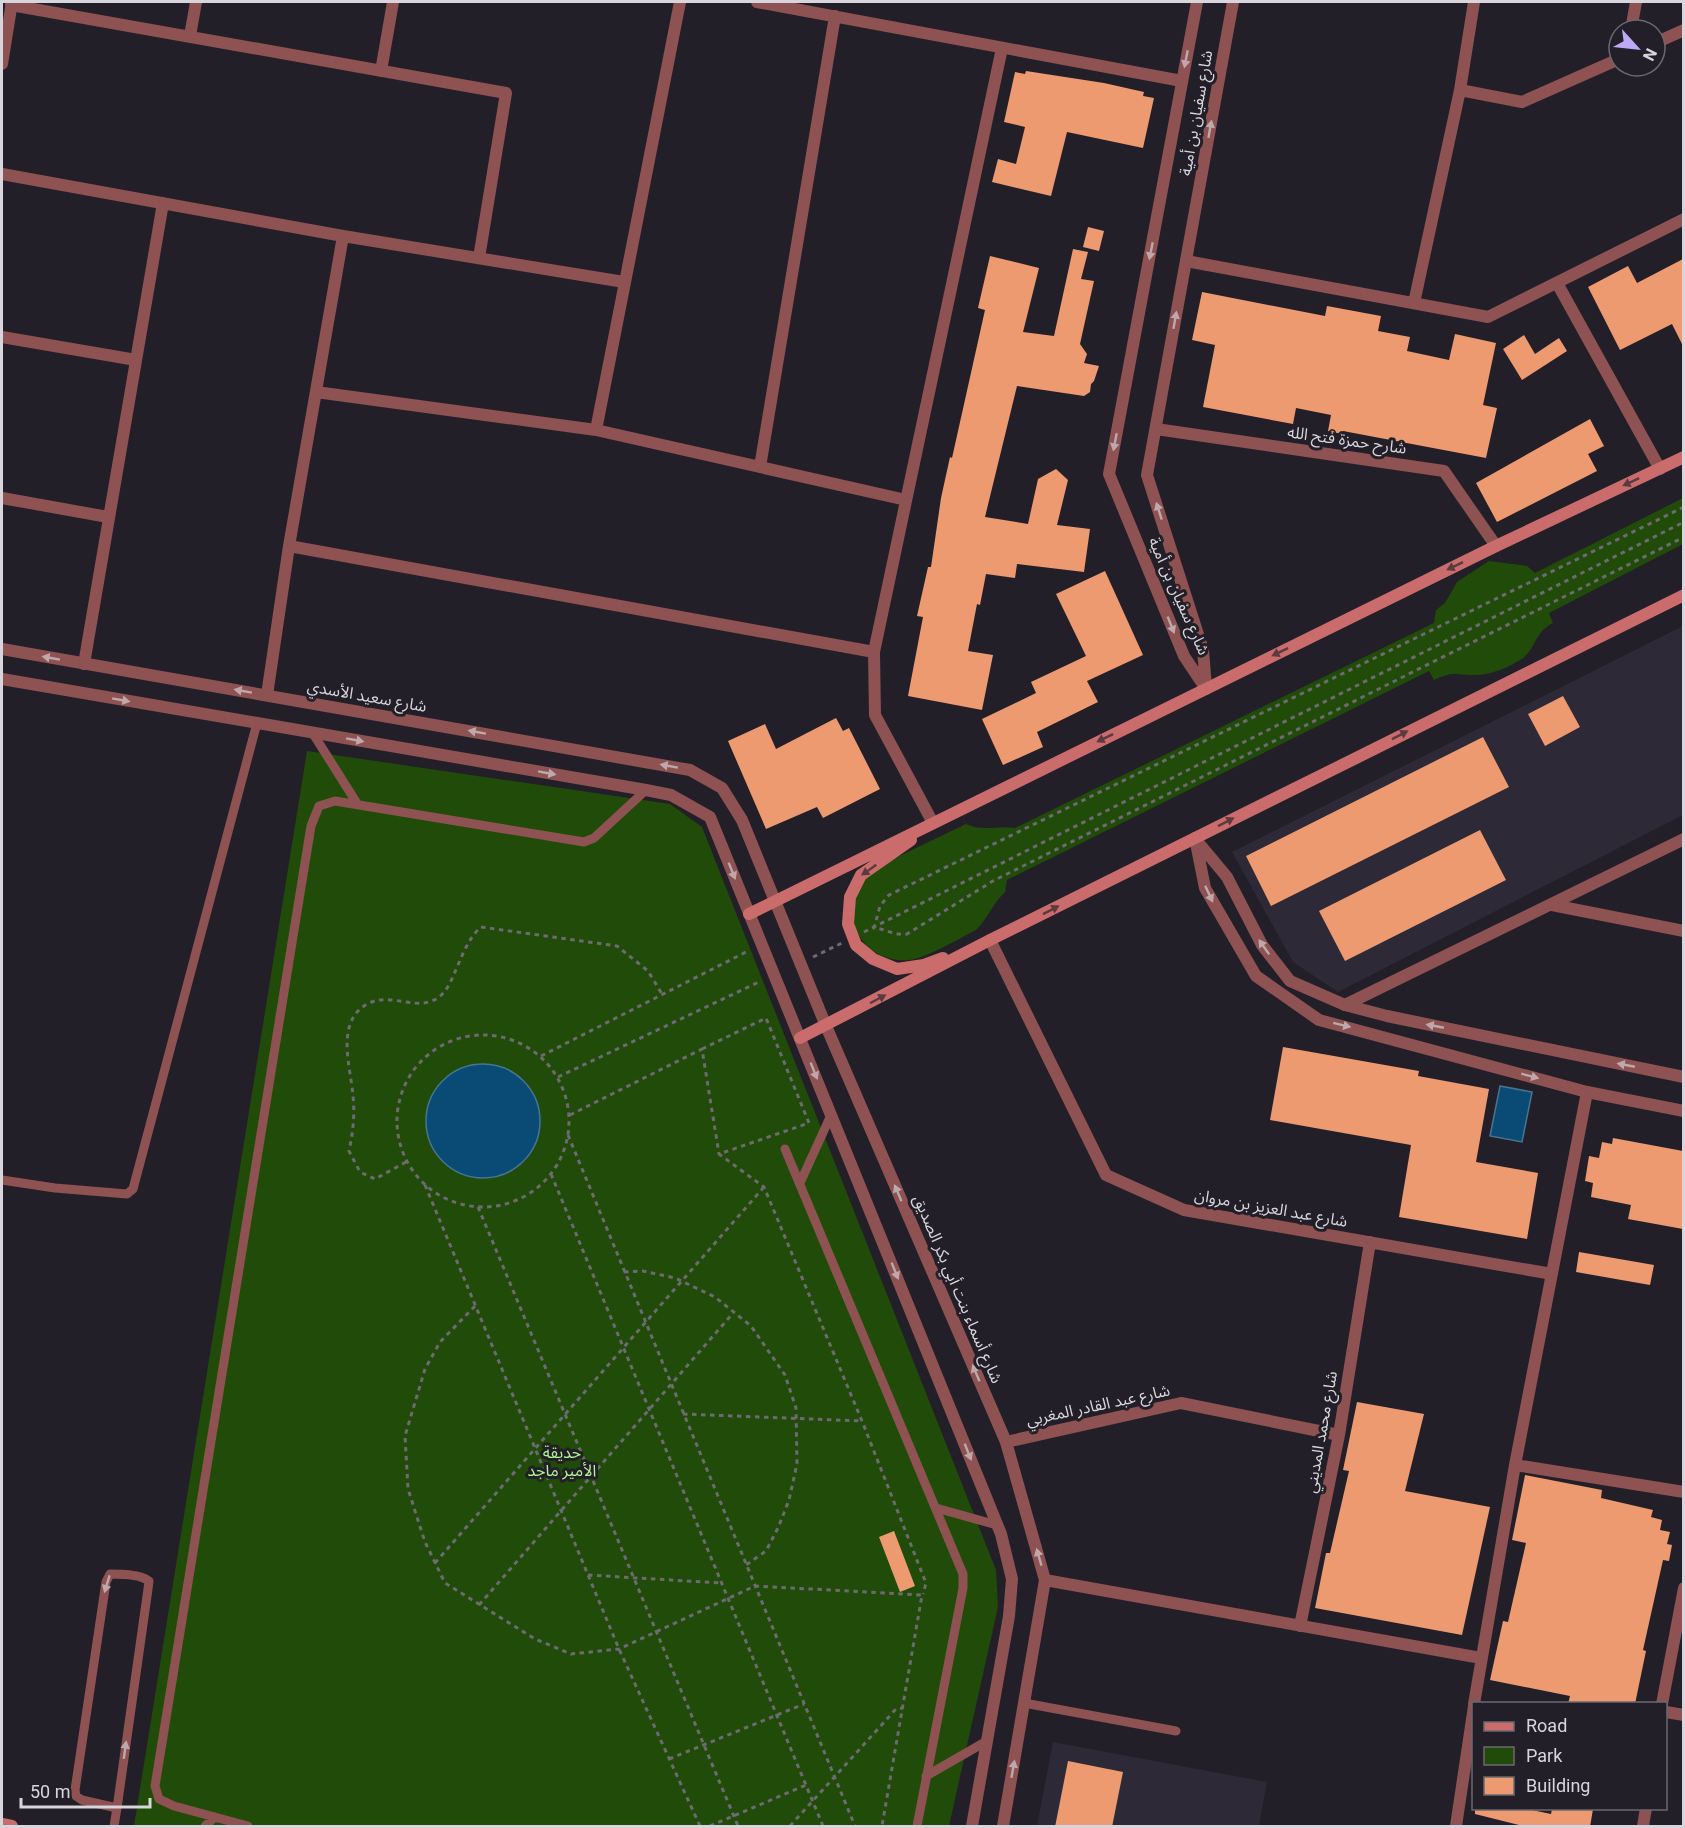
<svg xmlns="http://www.w3.org/2000/svg" width="1685" height="1828" font-family="Roboto,'Noto Sans Arabic',sans-serif">
	<style>
		.built { fill: #2d2936 }
		.green { fill: #214b08 }
		.water { fill: #094b74; stroke: #477593; stroke-width: 1.5 }
		.building { fill: #ed9a71 }
		.lines { fill: none; stroke-linecap: round; stroke-linejoin: round }
		.path { stroke: #6d6a72; stroke-width: 3; stroke-dasharray: 4.5 4.5; stroke-linecap: butt }
		.service { stroke: #8d5251; stroke-width: 9 }
		.minor { stroke: #8d5251; stroke-width: 12 }
		.tertiary { stroke: #8d5251; stroke-width: 12 }
		.secondary { stroke: #ca6c6b; stroke-width: 12 }
		.oneway { fill: #bea8ab }
		.oneway2 { fill: #5d3a3f }
		.labels { text-anchor: middle; dominant-baseline: central; stroke-width: 6; stroke-linejoin: round; paint-order: stroke }
		.street-label { font-size: 16px; fill: #d8d6dc; stroke: #231f28 }
		.park-label { font-size: 16px; fill: #b0f493; stroke: #231f28 }
	</style>
	<rect width="100%" height="100%" fill="#231f28"/>
	<path class="built" d="M1683 626V815L1338 992 1293 962 1232 852Z
		M1053 1742 1267 1782 1259 1826H1037Z"/>
	<path class="green" d="M1683 498V544L1549 613 1553 623C1533 633 1536 651 1520 660 1507 668 1491 675 1475 675 1455 676 1456 670 1434 680L1429 671 1007 880 1005 892C992 904 988 919 976 930 958 939 927 958 909 960 862 964 835 914 864 877 871 868 950 832 966 824 983 832 998 825 1015 828L1434 623 1436 610 1445 603 1457 582 1489 561 1527 566 1535 573Z
		M307 751 670 804 702 827 996 1570 998 1607 949 1826H134Z"/>
	<path class="water" d="M426 1121a57 57 0 1 1 114 0a57 57 0 1 1-114 0Z
		M1500 1086 1532 1092 1522 1142 1490 1136Z"/>
	<path class="building" d="M1026 71 1104 83 1144 92 1143 96 1154 98 1143 148 1067 132 1051 196 992 182 998 159 1016 164 1025 127 1004 122 1015 72 1025 74Z
		M1088 227 1104 231 1099 251 1083 247Z
		M1073 249 1088 252 1081 279 1094 281 1080 344 1087 354 1084 363 1099 366 1094 381 1091 384 1090 392 1084 396 1017 386 985 517 1028 524 1038 479 1056 469 1068 480 1057 525 1090 529 1084 572 1017 564 1015 578 986 574 980 605 977 604 968 651 993 655 982 710 908 696 923 617 917 616 928 567H931L941 498 950 457 952 458 985 310 978 308 990 256 1039 268 1023 332 1054 336Z
		M1683 259V346L1672 324 1620 350 1588 287 1628 266 1637 283Z
		M1202 292 1325 316 1327 306 1381 316 1378 331 1410 337 1407 351 1449 360 1455 334 1496 343 1483 405 1497 408 1486 458 1343 431 1342 434 1328 431 1331 415 1296 408 1293 424 1203 407 1215 345 1192 340Z
		M1524 335 1535 354 1559 338 1567 351 1522 380 1503 349Z
		M1590 419 1604 446 1588 454 1597 471 1497 522 1476 483Z
		M1105 571 1143 655 1087 681 1098 702 1037 732 1043 747 1003 765 982 719 1036 693 1031 682 1086 656 1056 594Z
		M1563 696 1580 727 1545 746 1528 714Z
		M836 718 843 731 849 728 880 789 823 818 817 807 766 829 728 741 765 724 776 749Z
		M1483 737 1509 787 1271 906 1246 856Z
		M1480 830 1506 880 1345 961 1319 911Z
		M1283 1047 1419 1071 1418 1076 1489 1089 1476 1162 1538 1173 1527 1239 1399 1217 1411 1145 1270 1120Z
		M1613 1138 1683 1151V1229L1628 1219 1631 1205 1591 1197 1593 1183 1585 1181 1589 1156 1599 1158 1602 1142 1612 1144Z
		M1579 1252 1654 1265 1650 1285 1576 1272Z
		M1357 1402 1424 1414 1405 1491 1490 1507 1462 1635 1315 1608 1326 1553H1330L1349 1471 1343 1470Z
		M1525 1475 1602 1490 1601 1498 1653 1510 1651 1517 1662 1520 1660 1530 1670 1532 1667 1544 1672 1545 1669 1561 1663 1560 1643 1650 1646 1651 1635 1704H1568L1570 1696 1490 1680 1503 1621 1508 1622 1526 1543 1512 1540Z
		M894 1531 915 1586 900 1592 879 1537Z
		M1068 1761 1123 1772 1112 1827H1055Z
		M1475 1809H1527L1551 1814 1552 1809H1593L1590 1827H1527L1475 1814Z"/>
	<g class="lines">
		<path class="path" d="M1684 507 889 895 880 906 874 928C887 929 894 936 907 934L993 881 1684 537
			M864 932 1684 522
			M813 957 842 943
			M397 1121a86 86 0 1 1 172 0a86 86 0 1 1-172 0Z
			M702 1049 766 1018 809 1123 719 1154 764 1187 862 1421 926 1583 923 1594
			M541 1056 748 951
			M558 1077 761 981
			M570 1115 702 1049 719 1154
			M568 1135 855 1826
			M406 1162 375 1179 360 1172 349 1151C353 1132 355 1115 353 1096 351 1068 334 1020 369 1003 393 992 417 1013 439 997 455 986 460 945 481 927L617 946 648 971 662 994
			M551 1174 823 1826
			M425 1185 619 1649 700 1826
			M478 1207 738 1826
			M624 1272 643 1271 675 1278 715 1297 751 1326 785 1375 796 1408 797 1464 789 1500 778 1528 766 1551 746 1565
			M475 1306 440 1342 425 1369 405 1436 408 1489 425 1542 445 1583 535 1639 571 1654 619 1649 755 1586 922 1595 882 1826
			M683 1414 862 1421
			M435 1563 764 1187
			M588 1575 721 1583
			M479 1605 734 1312
			M669 1759 804 1704
			M710 1826 806 1785
			M790 1826 896 1709 903 1708"/>
		<path class="service" d="M312 732 358 805
			M785 1149 963 1574V1588L917 1826
			M2 1180 55 1188 127 1194 133 1189 257 723
			M800 1183 831 1115
			M936 1508 997 1525
			M1024 1703 1176 1731
			M926 1776 987 1741
			M114 1826 117 1808 148 1589 149 1581C140 1574 121 1574 110 1574L106 1582 75 1790 76 1796 82 1800 117 1808
			M205 1826 215 1817
			M248 1826 174 1806 159 1799 155 1786 311 826 319 806 335 801 584 842 594 838 646 790"/>
		<path class="minor" d="M757 2 1182 81
			M11 5 506 93 479 258
			M1631 30 1636 2
			M190 36 196 2
			M1655 43 1684 30
			M2 64 12 2
			M381 71 393 2
			M1460 90 1522 102 1619 59
			M2 174 343 236 624 282
			M1186 261 1488 317 1684 219
			M1557 283 1660 469
			M1414 303 1460 90 1474 2
			M2 337 136 360
			M316 392 596 430 906 500
			M1156 429 1444 471 1496 546
			M596 430 680 2
			M760 467 835 16
			M2 498 108 517
			M289 546 874 652
			M84 664 163 203
			M267 695 289 546 343 236
			M933 823 875 715 874 652 1002 48
			M1552 905 1684 931
			M990 940 1106 1175 1184 1210 1552 1274
			M1345 1005 1684 839
			M1006 1442 1181 1403 1339 1435
			M1515 1465 1684 1492
			M1045 1580 1481 1658
			M1300 1626 1339 1435 1370 1242
			M1474 1704 1515 1465 1587 1092
			M1662 1704 1684 1588
			M1666 1712 1684 1715
			M1456 1826 1474 1706
			M1643 1826 1646 1808"/>
		<path class="tertiary" d="M1197 2 1109 474 1184 656 1206 689
			M2 649 690 770 722 788 742 820 826 1026 1006 1442 1045 1580 1003 1826
			M2 679 646 790 671 795 710 817 1001 1534 1012 1579 1009 1616 972 1826
			M1206 687 1203 650 1147 475 1233 2
			M1195 838 1205 888 1256 976 1319 1020 1587 1092 1684 1111
			M1197 841 1227 877 1262 945 1290 981 1345 1005 1387 1016 1684 1077"/>
		<path class="secondary" d="M911 840 861 875 850 897 848 924 856 945 873 959 897 969 924 965 943 958
			M749 914 1496 546 1684 457
			M800 1038 990 940 1684 595
			M2 1824 12 1826"/>
	</g>
	<defs><path id="oneway-solid" d="M-6-.8H1V-3.2L6.5 0L1 3.2V.8H-6Z" transform="scale(1.5)"/></defs>
	<g class="oneway">
		<use href="#oneway-solid" transform="translate(1186 59) rotate(101)"/>
		<use href="#oneway-solid" transform="translate(1210 129) rotate(-80)"/>
		<use href="#oneway-solid" transform="translate(1151 251) rotate(101)"/>
		<use href="#oneway-solid" transform="translate(1175 320) rotate(-80)"/>
		<use href="#oneway-solid" transform="translate(1115 442) rotate(101)"/>
		<use href="#oneway-solid" transform="translate(1159 511) rotate(-108)"/>
		<use href="#oneway-solid" transform="translate(1171 625) rotate(68)"/>
		<use href="#oneway-solid" transform="translate(51 658) rotate(-170)"/>
		<use href="#oneway-solid" transform="translate(243 691) rotate(-170)"/>
		<use href="#oneway-solid" transform="translate(121 700) rotate(10)"/>
		<use href="#oneway-solid" transform="translate(477 732) rotate(-170)"/>
		<use href="#oneway-solid" transform="translate(355 740) rotate(10)"/>
		<use href="#oneway-solid" transform="translate(669 766) rotate(-170)"/>
		<use href="#oneway-solid" transform="translate(547 773) rotate(10)"/>
		<use href="#oneway-solid" transform="translate(732 871) rotate(68)"/>
		<use href="#oneway-solid" transform="translate(1209 894) rotate(65)"/>
		<use href="#oneway-solid" transform="translate(1264 947) rotate(-125)"/>
		<use href="#oneway-solid" transform="translate(1342 1025) rotate(14)"/>
		<use href="#oneway-solid" transform="translate(1435 1026) rotate(-169)"/>
		<use href="#oneway-solid" transform="translate(1626 1065) rotate(-169)"/>
		<use href="#oneway-solid" transform="translate(814 1071) rotate(68)"/>
		<use href="#oneway-solid" transform="translate(1530 1076) rotate(15)"/>
		<use href="#oneway-solid" transform="translate(898 1193) rotate(-113)"/>
		<use href="#oneway-solid" transform="translate(895 1271) rotate(68)"/>
		<use href="#oneway-solid" transform="translate(976 1373) rotate(-113)"/>
		<use href="#oneway-solid" transform="translate(968 1452) rotate(68)"/>
		<use href="#oneway-solid" transform="translate(1039 1557) rotate(-106)"/>
		<use href="#oneway-solid" transform="translate(107 1584) rotate(107)"/>
		<use href="#oneway-solid" transform="translate(125 1750) rotate(-82)"/>
		<use href="#oneway-solid" transform="translate(1013 1769) rotate(-80)"/>
	</g>
	<g class="oneway2">
		<use href="#oneway-solid" transform="translate(1631 482) rotate(155)"/>
		<use href="#oneway-solid" transform="translate(1455 566) rotate(154)"/>
		<use href="#oneway-solid" transform="translate(1280 652) rotate(154)"/>
		<use href="#oneway-solid" transform="translate(1400 735) rotate(-27)"/>
		<use href="#oneway-solid" transform="translate(1105 738) rotate(154)"/>
		<use href="#oneway-solid" transform="translate(1226 822) rotate(-27)"/>
		<use href="#oneway-solid" transform="translate(869 870) rotate(145)"/>
		<use href="#oneway-solid" transform="translate(1051 910) rotate(-27)"/>
		<use href="#oneway-solid" transform="translate(878 999) rotate(-28)"/>
	</g>
	<g class="labels">
		<g class="street-label">
			<text transform="translate(1196 113) rotate(-80)">شارع سفيان بن أمية</text>
			<text transform="translate(1347 440) rotate(8)">شارح حمزة فتح الله</text>
			<text transform="translate(1179 596) rotate(66)">شارع سفيان بن أمية</text>
			<text transform="translate(367 696) rotate(10)">شارع سعيد الأسدي</text>
			<text transform="translate(1271 1208) rotate(10)">شارع عبد العزيز بن مروان</text>
			<text transform="translate(958 1289) rotate(67)">شارع أسماء بنت أبي بكر الصديق</text>
			<text transform="translate(1098 1405) rotate(-12)">شارع عبد القادر المغربي</text>
			<text transform="translate(1321 1432) rotate(-80)">شارع محمد المديني</text>
		</g>
		<g class="park-label">
			<text x="562" y="1452">حديقة<tspan x="562" dy="18">الأمير ماجد</tspan></text>
		</g>
	</g>
	<rect width="1685" height="1828" fill="none" stroke="#d8d6dc" stroke-width="6"/>
	<rect x="1472" y="1702" width="195" height="108" fill="#231f28" stroke="#6b6870" stroke-width="1.5"/>
	<rect x="1484" y="1722" width="30" height="9" fill="#ca6c6b" stroke="#6b6870" stroke-width="1.5"/>
	<text x="1526" y="1732" font-size="18" fill="#d8d6dc">Road</text>
	<rect x="1484" y="1747" width="30" height="18" fill="#214b08" stroke="#6b6870" stroke-width="1.5"/>
	<text x="1526" y="1762" font-size="18" fill="#d8d6dc">Park</text>
	<rect x="1484" y="1777" width="30" height="18" fill="#ed9a71" stroke="#6b6870" stroke-width="1.5"/>
	<text x="1526" y="1792" font-size="18" fill="#d8d6dc">Building</text>
	<g transform="translate(1637 48) rotate(117)"><circle r="28" fill="#231f28" stroke="#6b6870" stroke-width="1.5"/>
	<path d="M0-4.5L10 22L0 15L-10 22Z" fill="#bda9f5"/>
	<text y="-9" font-size="16" font-weight="bold" text-anchor="middle" fill="#d8d6dc">N</text>
	</g>
	<path d="M21 1798v9h129v-9" fill="none" stroke="#d8d6dc" stroke-width="3"/>
	<text x="30" y="1798" font-size="18" fill="#d8d6dc" stroke="#231f28" stroke-width="4.5" paint-order="stroke">50 m</text>
</svg>
